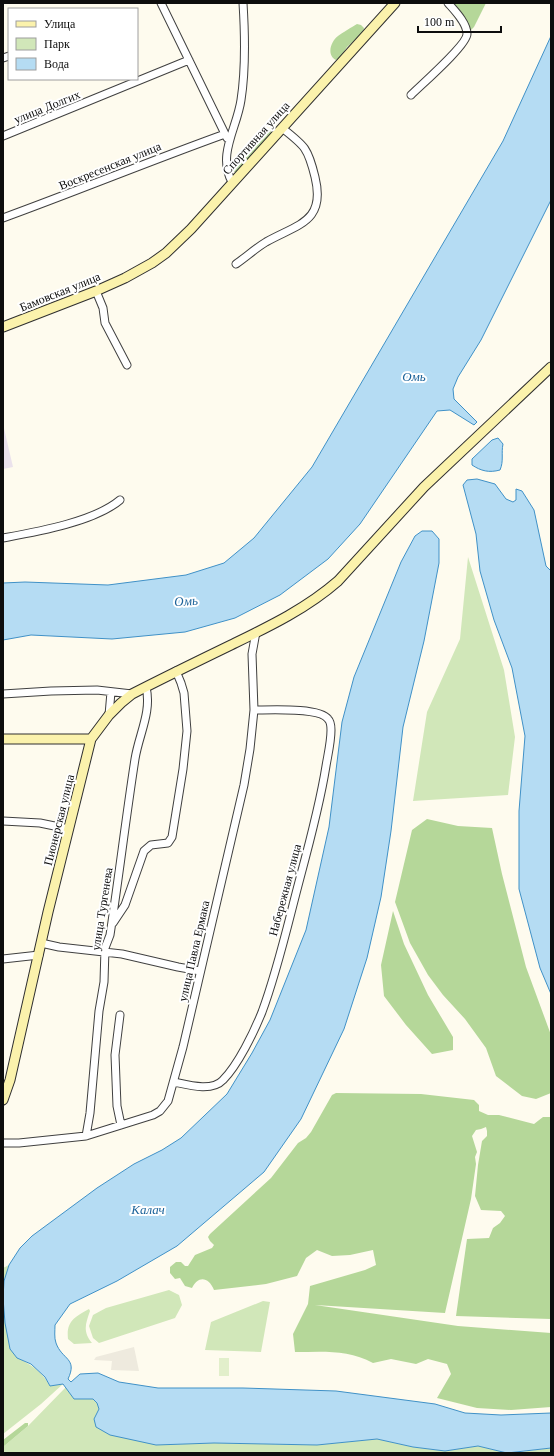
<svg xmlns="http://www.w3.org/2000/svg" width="554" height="1456" font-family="'Times New Roman',serif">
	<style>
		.industrial { fill: #ebe2ec }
		.green { fill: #d1e7b9 }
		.forest { fill: #b5d799 }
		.pitch { fill: #e2efcb }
		.plaza { fill: #eeeade }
		.water { fill: #b5dcf3; stroke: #4091c7 }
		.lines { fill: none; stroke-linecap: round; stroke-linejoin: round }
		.street-casing { stroke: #404040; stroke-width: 9 }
		.secondary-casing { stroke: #2f2f2f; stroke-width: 11 }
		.street { stroke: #fff; stroke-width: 7 }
		.secondary { stroke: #fbf2ac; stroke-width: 9 }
		.labels { text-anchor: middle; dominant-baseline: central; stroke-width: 4; stroke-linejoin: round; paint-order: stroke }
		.street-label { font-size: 12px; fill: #0d0d0d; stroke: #fff }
		.water-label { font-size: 13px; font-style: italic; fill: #1c6399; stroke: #fff }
	</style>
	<rect width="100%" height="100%" fill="#fefbee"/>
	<path class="industrial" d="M3 424 13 467 3 469Z"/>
	<path class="green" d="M468 557 504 670 515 737 508 795 413 801 427 712 460 639Z
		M9 1265 4 1281 17 1358C31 1364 42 1372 50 1386L63 1384 41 1404 3 1434V1268Z
		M169 1290 179 1295 182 1305 175 1318 99 1343 93 1338 89 1326 93 1315 106 1308Z
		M263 1301 270 1302 261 1352 205 1350 211 1322Z
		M89 1309 90 1311C86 1323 82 1331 92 1343L74 1344 68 1339C66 1321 75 1317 89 1309Z
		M66 1387 74 1399H93L97 1403 99 1409 94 1419 156 1445 214 1443 317 1445 377 1439 413 1447 445 1451 478 1446 507 1453H3V1447L28 1426Z
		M551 1448V1453H512Z"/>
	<path class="forest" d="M450 3H486L474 27 471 30H468Z
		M357 24 361 25 364 28 363 33 347 47 340 58 336 60C326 55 331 41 338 36 342 33 352 27 357 24Z
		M266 128 270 129 271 133 238 171 235 172 230 170 235 157 240 151 249 145 256 134Z
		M427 819 458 826 492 828 502 874 526 967 551 1035V1093L536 1099 522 1096 496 1076 486 1048 465 1019 443 995 428 975 410 943 395 902 412 830Z
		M393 911 404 944 428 995 453 1037V1050L432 1054 406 1025 384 996 381 965Z
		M336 1093 421 1094 474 1100 479 1105V1111L488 1115H499L534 1124 543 1117H551V1319L456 1316 467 1239 489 1238 493 1228 500 1223 505 1216 501 1211 481 1210 475 1196 478 1165 482 1141 487 1136V1131L486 1127 481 1129 476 1130 472 1136 477 1152 475 1157 476 1164 471 1199 445 1313 315 1305 458 1326 551 1333V1407L511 1410 477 1408 437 1398 451 1374 447 1364 428 1359 416 1364 391 1359 373 1363C348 1349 322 1352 295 1352L293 1334 308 1304 310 1286 365 1270 376 1265 373 1250 350 1255 332 1256 317 1250 306 1258 297 1276 266 1284 214 1290C209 1277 198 1275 192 1288L185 1286 180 1278 175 1279 170 1273V1267L176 1262H181L185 1266H188L195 1255 212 1248 214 1245 210 1241 208 1237 210 1234 271 1178 298 1143 306 1138 311 1132 332 1095Z
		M25 1423H28V1426L3 1447V1440Z"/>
	<path class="pitch" d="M219 1358H229V1376H219Z"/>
	<path class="plaza" d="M134 1347 139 1371 111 1370 112 1361 94 1360 96 1357Z"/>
	<path class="water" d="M551 36V200L481 340 458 377 453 389 454 399 477 422 474 425 450 410 437 411 360 524 328 559 280 595 235 618 185 632 112 639 31 635 3 640V583L25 582 108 585 186 575 224 563 254 538 312 467 503 141Z
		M498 438 503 444C501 453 504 461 500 470 489 473 481 471 472 465V459L492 440Z
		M477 479 495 484 506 499 513 502 516 500V489L522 491 534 510 546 566 551 571V994L540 968 519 889V811L525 736 512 668 494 620 480 571 476 534 463 485 467 480Z
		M422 531H432L439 539V563L424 641 403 727 391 831 381 897 367 958 344 1029 301 1119 264 1172 177 1246 117 1281 70 1304 55 1325C55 1330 54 1338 56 1343 62 1360 78 1358 68 1379L71 1382 80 1374 98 1373 119 1382 158 1388H243L336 1391 435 1404 465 1413 501 1415 551 1413V1448L507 1453 478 1446 445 1451 413 1447 377 1439 317 1445 214 1443 156 1445 110 1435 96 1427 94 1419 99 1409 97 1403 93 1399H74L63 1384 50 1386 45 1377 31 1364 17 1358 10 1349 5 1323 3 1298 4 1281 9 1265 20 1248 32 1236 97 1188 134 1164 162 1150 181 1138 227 1094 252 1053 270 1020 306 930 329 827 342 722 354 677 401 562 415 536Z"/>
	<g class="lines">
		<g class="street-casing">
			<path id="street" d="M161 3 227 138
				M3 58 9 56
				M411 95C421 85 467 45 467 34 467 23 455 11 448 3
				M3 136 189 60
				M232 182C217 155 237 128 241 100 246 68 245 35 243 3
				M3 218C77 191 150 161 225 134
				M236 264C246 257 256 248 266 242 298 224 326 222 315 177 308 148 305 146 282 128
				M96 291 103 308 105 323 127 365
				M3 538C36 532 94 522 120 500
				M3 694 51 691 97 690 132 694
				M109 715 111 692
				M3 821 40 823 69 829
				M113 923 125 905 144 851 151 845 168 843 172 837 183 769 187 731 184 693 181 683 176 671
				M41 943 59 947 122 954 178 967 200 971
				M3 959 39 955
				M120 1015 115 1055 117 1106 121 1125
				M174 1082C188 1085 212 1092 223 1080 238 1065 254 1032 262 1012 278 969 288 923 300 878 310 841 320 804 326 766 328 754 331 742 331 730 331 726 331 722 328 719 320 707 269 710 254 710
				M86 1136 90 1113 99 1011 104 982 105 948 110 935C119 876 126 817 135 759 139 734 152 712 146 687
				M3 1143H19L86 1136 153 1115 160 1111 168 1101 183 1047 244 785 250 749 254 710 252 654 256 632"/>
		</g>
		<g class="secondary-casing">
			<path id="secondary" d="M3 327 96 291 125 278 152 263 166 253 191 229 395 3
				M3 739H91
				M3 1100 10 1080 48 912 91 739 109 715 121 703 132 694C165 677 198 661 231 645 268 627 306 609 338 581L424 487 551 367"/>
		</g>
		<use href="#street" class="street"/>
		<use href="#secondary" class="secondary"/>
	</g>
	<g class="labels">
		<g class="street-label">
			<text transform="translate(47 107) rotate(-22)">улица Долгих</text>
			<text transform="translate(256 138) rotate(-48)">Спортивная улица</text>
			<text transform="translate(110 166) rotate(-22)">Воскресенская улица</text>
			<text transform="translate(60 292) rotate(-22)">Бамовская улица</text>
			<text transform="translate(59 820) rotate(-76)">Пионерская улица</text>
			<text transform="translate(285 890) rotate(-75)">Набережная улица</text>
			<text transform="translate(102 909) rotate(-81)">улица Тургенева</text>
			<text transform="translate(194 951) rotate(-77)">улица Павла Ермака</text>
		</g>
		<g class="water-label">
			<text x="414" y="376">Омь</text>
			<text transform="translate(186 601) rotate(-4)">Омь</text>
			<text x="148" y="1209">Калач</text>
		</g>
	</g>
	<rect width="554" height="1456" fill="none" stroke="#0d0d0d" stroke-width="8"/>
	<rect x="8" y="8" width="130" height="72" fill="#ffffff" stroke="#9e9e9e"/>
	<rect x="16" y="21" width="20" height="6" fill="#fbf2ac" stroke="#9e9e9e"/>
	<text x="44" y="28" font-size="12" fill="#0d0d0d">Улица</text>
	<rect x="16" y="38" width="20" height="12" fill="#d1e7b9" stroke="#9e9e9e"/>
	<text x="44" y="48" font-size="12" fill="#0d0d0d">Парк</text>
	<rect x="16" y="58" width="20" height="12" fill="#b5dcf3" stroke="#9e9e9e"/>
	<text x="44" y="68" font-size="12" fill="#0d0d0d">Вода</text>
	<path d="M418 26v6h83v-6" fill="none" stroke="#0d0d0d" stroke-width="2"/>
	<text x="424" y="26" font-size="12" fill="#0d0d0d" stroke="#ffffff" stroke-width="3" paint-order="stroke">100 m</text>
</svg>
